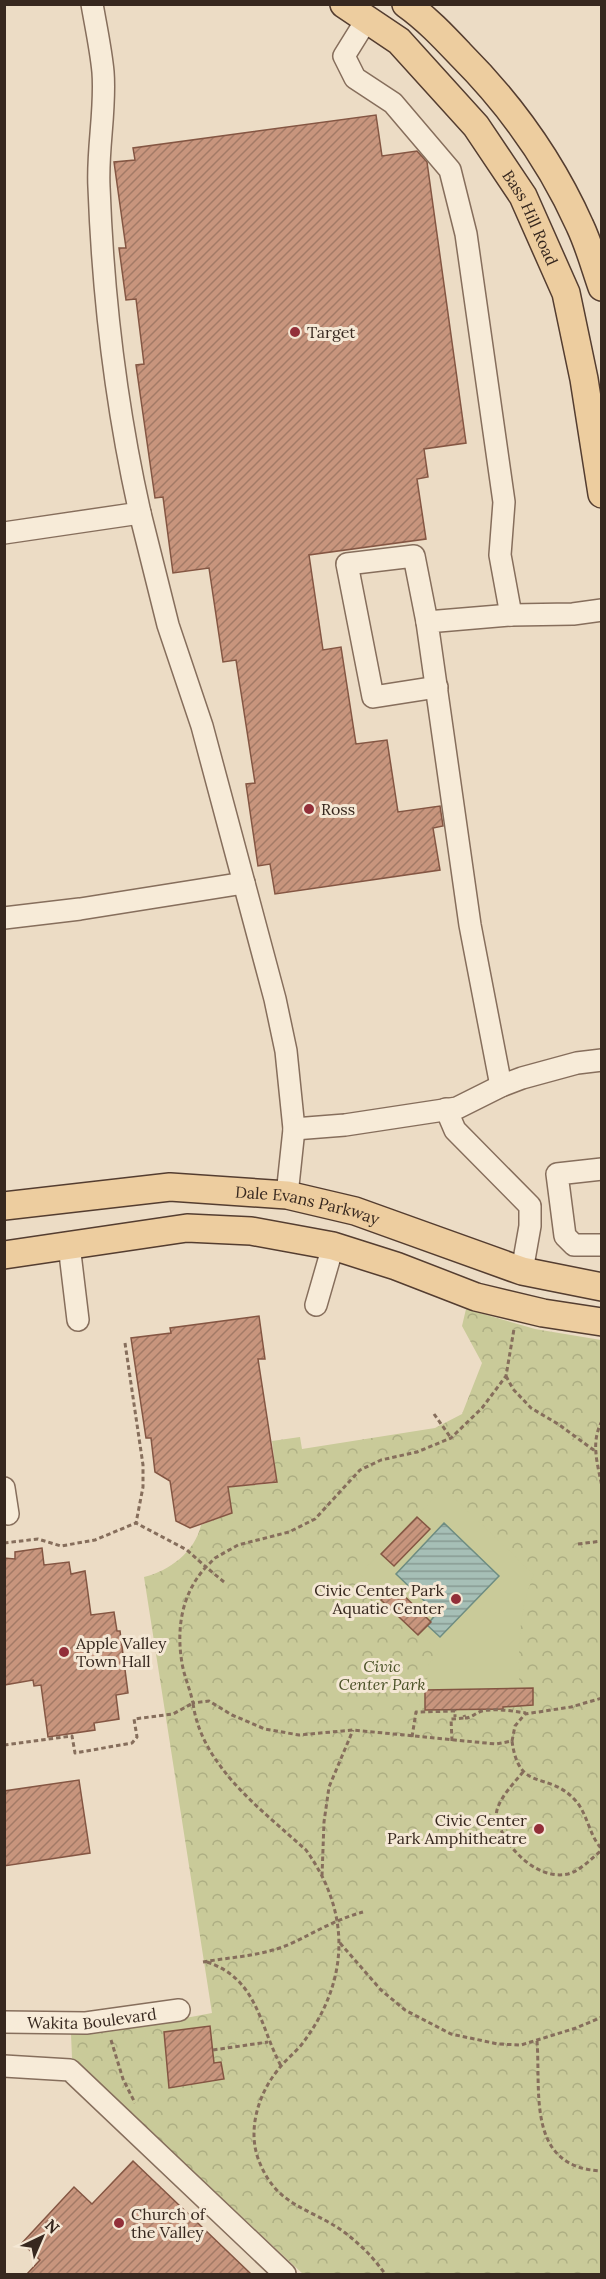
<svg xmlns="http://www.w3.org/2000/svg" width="606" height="2279" font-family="Lora,serif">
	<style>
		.park { fill: url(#park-crowns) }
		.pitch { fill: #c9ca99 }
		.water { fill: url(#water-rules); stroke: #6e8d82; stroke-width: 1.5 }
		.building { fill: url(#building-hatch); stroke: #845643; stroke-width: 1.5 }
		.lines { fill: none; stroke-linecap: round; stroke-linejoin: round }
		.minor-casing { stroke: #866e5c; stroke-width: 24 }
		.major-casing { stroke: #543d30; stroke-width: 30 }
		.path { stroke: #866e5c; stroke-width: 3; stroke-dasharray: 4.5 3; stroke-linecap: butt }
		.minor { stroke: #f7ebd8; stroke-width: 21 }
		.major { stroke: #edcd9f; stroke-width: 27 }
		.poi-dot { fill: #922f39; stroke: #f4e7d4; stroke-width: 2 }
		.labels { text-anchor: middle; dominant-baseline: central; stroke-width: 6; stroke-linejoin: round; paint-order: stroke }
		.street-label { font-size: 16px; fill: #37281f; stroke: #f4e7d4 }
		.poi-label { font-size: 16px; fill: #37281f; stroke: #f4e7d4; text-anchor: start }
		.park-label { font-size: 16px; font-style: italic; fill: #4b5227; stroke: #f4e7d4 }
	</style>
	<defs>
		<pattern id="park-crowns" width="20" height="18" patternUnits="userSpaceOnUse" patternTransform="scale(1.5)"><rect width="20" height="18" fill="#c9ca99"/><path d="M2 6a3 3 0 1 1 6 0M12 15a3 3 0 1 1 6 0" fill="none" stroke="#adae83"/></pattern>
		<pattern id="water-rules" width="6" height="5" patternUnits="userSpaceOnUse" patternTransform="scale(1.5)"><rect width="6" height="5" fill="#a6bfb6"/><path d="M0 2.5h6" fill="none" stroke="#889b93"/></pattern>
		<pattern id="building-hatch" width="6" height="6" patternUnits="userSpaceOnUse" patternTransform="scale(1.5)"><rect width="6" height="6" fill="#c8957d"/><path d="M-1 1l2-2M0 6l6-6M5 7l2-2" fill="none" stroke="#a37a66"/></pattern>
	</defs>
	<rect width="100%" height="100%" fill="#ecdcc5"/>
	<path class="park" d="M466 1309 535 1329 601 1340V2274H303L72 2058 71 2034 143 2026 212 2013 144 1577C169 1571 195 1552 201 1525L232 1513 228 1487 277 1483 272 1441 300 1437 302 1449 435 1428 462 1414 482 1363 462 1326Z"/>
	<path class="pitch" d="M444 1488 534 1575C515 1616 520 1661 519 1706L420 1708 419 1684 428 1678 429 1664 439 1652 360 1574Z"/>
	<path class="water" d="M444 1523 499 1576 440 1637 427 1625 437 1613 396 1574Z"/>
	<path class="building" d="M376 115 382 156 417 151 427 162 466 443 424 449 428 477 417 479 426 539 309 555 323 650 341 647 356 744 387 740 398 812 440 806 443 826 433 828 440 870 275 894 270 864 258 866 246 784 255 783 236 660 223 662 209 568 173 573 163 497 155 498 136 365 144 364 136 299 126 300 119 248H126L114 162 135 160 133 148Z
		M259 1316 265 1359H258L277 1482 228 1487 232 1513 190 1528 176 1521 170 1481 155 1472 151 1438H146L131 1338 171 1333 170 1328Z
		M417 1517 430 1529 394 1566 381 1554Z
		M42 1548 44 1565 69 1562 71 1574 85 1571 91 1615 114 1612 117 1631H120L128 1693 116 1695 119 1719 94 1723 95 1730 48 1737 41 1685 34 1686 33 1680 4 1685V1558L15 1559V1552Z
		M394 1586 431 1622 418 1635 381 1600Z
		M533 1688V1705L503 1707V1709L425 1710V1690Z
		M79 1780 90 1853 4 1866V1791Z
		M210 2026 214 2063 221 2062 224 2079 169 2088 164 2032Z
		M133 2161 251 2274H27L40 2260 22 2243 74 2187 92 2204Z"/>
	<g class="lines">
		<g class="minor-casing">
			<g id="minor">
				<path d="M367 19 344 56 355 78 393 103 450 170 466 234 504 502 500 555 511 615"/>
				<path d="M140 513 168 625 202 726 275 999 286 1051 294 1129 287 1195"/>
				<path d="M4 533 140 513C116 406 103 297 99 187 97 149 106 110 103 72 101 50 96 27 92 4"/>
				<path d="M427 622 414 556 347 564 373 697 437 687"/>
				<path d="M4 918 80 909 244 883"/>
				<path d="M501 1086 470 925 427 622 511 615 573 614 602 610"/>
				<path d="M446 1109 455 1130 530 1206V1226L522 1271"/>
				<path d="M294 1129 345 1125 457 1108 501 1086 522 1078 577 1063 602 1060"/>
				<path d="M602 1169 557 1174 565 1236 574 1245H602"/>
				<path d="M69 1245 78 1320"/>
				<path d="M316 1305 333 1246"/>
				<path d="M4 1488 8 1514"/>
				<path id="s1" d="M4 2022 86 2023 179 2010"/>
				<path d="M4 2066 70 2070 285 2274"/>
			</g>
		</g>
		<g class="major-casing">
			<g id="major">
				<path id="s2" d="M344 4 399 41 476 126 523 196 566 293 584 379 602 494"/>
				<path d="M406 4C427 19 443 36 460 54 510 104 551 161 580 226 589 245 595 267 602 287"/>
				<path id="s3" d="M4 1206 170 1187 287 1195 355 1211 522 1271 602 1287"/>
				<path d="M4 1255 187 1228 251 1231 333 1246 396 1266 476 1297 543 1313 602 1322"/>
			</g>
		</g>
		<path class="path" d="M125 1343 143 1465V1487L136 1523
			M506 1376 513 1389 531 1408 558 1424 595 1451
			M434 1414 451 1438
			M602 1421C590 1443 598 1465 602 1487
			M4 1543 38 1539 61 1546 95 1540 136 1523 187 1550 206 1567 215 1558 238 1545 289 1532 315 1519 360 1470 381 1460 417 1452 451 1438 482 1408 506 1376 514 1329
			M578 1544 602 1541
			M224 1582 206 1567C182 1593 176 1628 182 1663 184 1676 190 1689 193 1703L209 1701 232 1715 265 1729 299 1735 353 1730 496 1744 512 1741 515 1726 525 1714 571 1707 602 1698
			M465 1718C472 1718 475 1713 482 1711 496 1708 512 1711 526 1713
			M412 1737 416 1712 455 1711V1717
			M452 1741 451 1719 465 1718 464 1715
			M512 1741C519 1794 548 1770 575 1800 588 1814 589 1836 602 1849
			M4 1745 72 1736 75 1753 132 1743 137 1737 134 1719 173 1714 193 1703C201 1766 263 1811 306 1850 352 1914 349 1982 302 2044 294 2054 284 2061 277 2071 258 2095 247 2131 259 2161 277 2207 309 2207 344 2232 360 2244 374 2258 385 2274
			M523 1772C514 1783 501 1796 497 1810 495 1817 499 1825 502 1832 513 1854 540 1880 568 1874 580 1871 592 1858 602 1850
			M322 1876 324 1822 329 1787 353 1730
			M340 1943 381 1990 405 2010 451 2034 498 2044 521 2045 576 2028 602 2017
			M203 1962C231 1957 263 1956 290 1944 316 1932 334 1920 363 1912
			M207 1962C258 1979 259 2025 281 2066
			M111 2040 123 2079 135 2103
			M537 2041C541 2093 526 2168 602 2171
			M213 2050 268 2042"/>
		<use href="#minor" class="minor"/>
		<use href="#major" class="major"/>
	</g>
	<g class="poi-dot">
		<circle cx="295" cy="332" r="6"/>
		<circle cx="309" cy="809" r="6"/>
		<circle cx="456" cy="1599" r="6"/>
		<circle cx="64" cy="1652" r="6"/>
		<circle cx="539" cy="1829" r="6"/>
		<circle cx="119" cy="2223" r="6"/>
	</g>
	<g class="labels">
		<g class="street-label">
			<text stroke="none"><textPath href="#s2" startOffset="288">Bass Hill Road</textPath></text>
			<text stroke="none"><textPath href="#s3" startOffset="306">Dale Evans Parkway</textPath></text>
			<text stroke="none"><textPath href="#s1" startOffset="88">Wakita Boulevard</textPath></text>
		</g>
		<g class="poi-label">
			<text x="307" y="332">Target</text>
			<text x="321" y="809">Ross</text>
			<text x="444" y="1590" text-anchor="end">Civic Center Park<tspan x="444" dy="18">Aquatic Center</tspan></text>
			<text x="76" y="1643">Apple Valley<tspan x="76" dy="18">Town Hall</tspan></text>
			<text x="527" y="1820" text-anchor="end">Civic Center<tspan x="527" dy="18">Park Amphitheatre</tspan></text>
			<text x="131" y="2214">Church of<tspan x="131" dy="18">the Valley</tspan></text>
		</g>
		<g class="park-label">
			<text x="382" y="1666">Civic<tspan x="382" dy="18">Center Park</tspan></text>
		</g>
	</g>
	<rect width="606" height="2279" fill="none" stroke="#37281f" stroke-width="12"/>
	<g transform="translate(42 2237) rotate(44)" stroke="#f4e7d4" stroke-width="4.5" paint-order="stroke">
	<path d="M0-4.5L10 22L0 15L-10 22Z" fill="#37281f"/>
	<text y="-9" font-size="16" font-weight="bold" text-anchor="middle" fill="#37281f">N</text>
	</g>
</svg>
